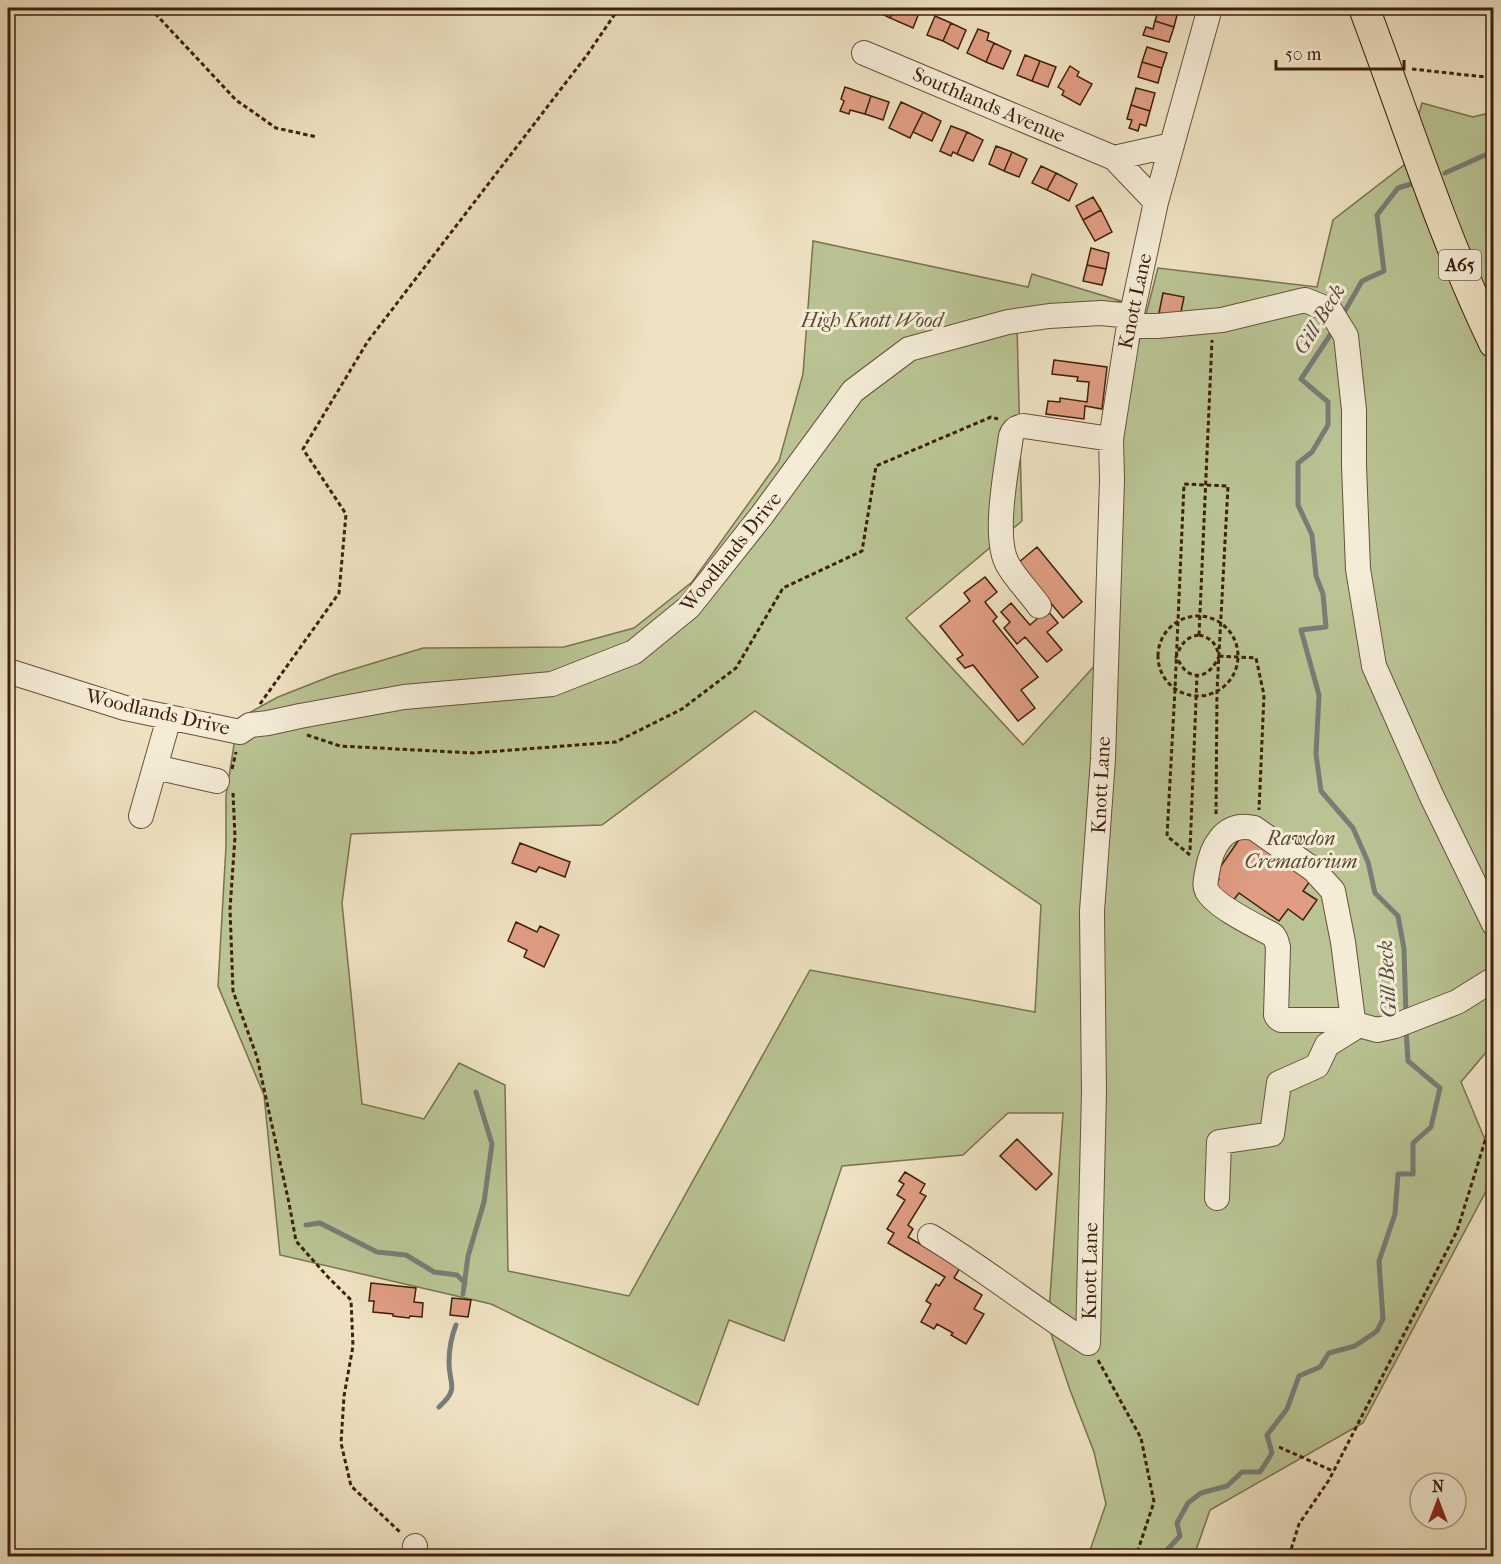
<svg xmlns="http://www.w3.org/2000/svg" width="1501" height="1564" font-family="'IM FELL French Canon',serif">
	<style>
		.green { fill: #b9c393; stroke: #7c724f; stroke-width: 1.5; fill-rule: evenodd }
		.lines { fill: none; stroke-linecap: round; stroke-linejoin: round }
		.stream { stroke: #797c77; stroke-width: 5 }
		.building { fill: #e09d84; stroke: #3e200b; stroke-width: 1.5 }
		.minor-casing { stroke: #6a5039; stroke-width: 26 }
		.major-casing { stroke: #3e200b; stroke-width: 32 }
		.path { stroke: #3e200b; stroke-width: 3; stroke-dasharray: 4.5 3; stroke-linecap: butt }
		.minor { stroke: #f4ecd7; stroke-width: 24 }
		.major { stroke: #eee2c2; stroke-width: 30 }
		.labels { text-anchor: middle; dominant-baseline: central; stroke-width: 6; stroke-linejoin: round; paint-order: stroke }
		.shield { fill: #f4ecd7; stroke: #755d48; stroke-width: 1.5 }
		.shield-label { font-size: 18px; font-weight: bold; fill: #3e200b }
		.street-label { font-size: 20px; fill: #3e200b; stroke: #f4ecd7 }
		.park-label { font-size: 20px; font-style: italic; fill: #5d492d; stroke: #f4ecd7 }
		.water-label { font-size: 21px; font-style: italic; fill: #5b4e41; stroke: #f4ecd7 }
	</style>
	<rect width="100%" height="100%" fill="#eee2c2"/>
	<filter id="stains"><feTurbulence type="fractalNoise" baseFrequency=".00333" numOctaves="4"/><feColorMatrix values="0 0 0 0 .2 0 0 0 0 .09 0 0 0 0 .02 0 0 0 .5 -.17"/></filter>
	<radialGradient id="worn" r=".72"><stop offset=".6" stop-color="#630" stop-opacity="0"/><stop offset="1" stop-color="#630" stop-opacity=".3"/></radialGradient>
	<path class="green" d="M1422 103 1473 117 1493 112 1494 1043 1461 1082 1493 1159V1178L1363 1423 1210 1510 1194 1556H1088L1106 1504 1094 1452 1070 1390 1048 1325 1063 1113H1008L963 1155 842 1166 784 1341 729 1320 698 1405 491 1304 280 1255 264 1095 218 986 226 846V796L238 719 278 697 334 675 423 648 564 647 634 628 692 582 779 461 803 374 813 241 1028 287 1032 274 1121 301 1017 326 1022 521 906 618 1023 745 1116 642 1124 417 1137 349 1158 268 1317 287 1333 220 1404 165ZM755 711 1041 905 1035 1012 810 970 629 1296 508 1271 505 1085 459 1063 424 1119 362 1104 342 903 351 834 602 825Z"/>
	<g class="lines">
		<path class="stream" d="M1445 173 1494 151
			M1342 316 1362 281 1384 271 1377 215 1398 188 1411 184
			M1334 329 1301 379 1328 402V425L1312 452 1298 463V505L1312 535 1316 576 1323 594 1326 627 1301 630 1319 695 1316 754 1321 791 1353 828 1368 862 1375 893 1398 916 1404 949 1406 1016
			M306 1225 320 1223 377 1252 406 1255 434 1272 457 1275 465 1283
			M463 1294 468 1256 484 1202 492 1144 476 1092
			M439 1407C460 1388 449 1385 449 1363 449 1350 451 1337 456 1325
			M1166 1556V1551L1180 1536 1177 1523 1188 1503 1201 1493 1227 1486 1242 1472H1260L1272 1453 1267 1435 1287 1409 1299 1376 1320 1367 1329 1353 1355 1346 1377 1331 1383 1319 1379 1261 1395 1214 1398 1174H1413V1143L1431 1127 1440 1088 1408 1061 1406 1029"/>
	</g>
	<path class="building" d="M875 8H895L890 18 874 10Z
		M895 8H921L913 28 890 18Z
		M1092 8H1109L1107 13Z
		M1159 8H1165L1178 11 1174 27 1155 21Z
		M935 16 951 23 943 41 927 35Z
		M1155 21 1174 27 1169 42 1143 35 1146 27 1153 29Z
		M951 23 966 30 958 49 943 41Z
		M978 29 989 33 987 40 994 43 986 62 967 53Z
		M994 43 1011 51 1003 69 986 62Z
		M1147 47 1167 53 1162 68 1142 62Z
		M1025 55 1040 61 1032 81 1017 75Z
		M1040 61 1056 67 1048 87 1032 81Z
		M1142 62 1162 68 1158 83 1138 77Z
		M1070 66 1079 72 1077 76 1092 84 1080 105 1062 95 1064 91 1058 87Z
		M845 87 871 96 865 114 850 110 849 114 840 111 844 101 841 99Z
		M1136 88 1155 93 1150 111 1131 105Z
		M871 96 889 102 883 120 865 114Z
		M901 102 923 112 910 138 889 128Z
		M1131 105 1150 111 1146 126 1140 124 1138 131 1129 128 1132 120 1127 119Z
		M923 112 941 121 932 141 913 132Z
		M951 126 967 132 957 154 953 152 951 156 940 151Z
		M967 132 983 140 973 161 957 154Z
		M996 146 1012 152 1004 171 989 164Z
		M1012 152 1027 159 1019 177 1004 171Z
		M1041 166 1056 173 1047 190 1032 183Z
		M1056 173 1077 184 1069 201 1047 190Z
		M1093 197 1101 210 1083 220 1076 206Z
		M1101 210 1112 232 1095 241 1083 220Z
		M1091 248 1109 253 1106 269 1087 265Z
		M1087 265 1106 269 1102 285 1083 281Z
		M1163 293 1184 297 1180 317 1159 313Z
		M1054 360 1107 367 1102 409 1085 406 1084 419 1046 414 1048 401 1060 402V398L1087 402 1089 382 1077 381 1078 377 1052 374Z
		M1037 547 1082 602 1063 618 1018 563Z
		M985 577 997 592 985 602 997 617 993 621 1038 677 1021 690 1035 708 1018 721 973 665 965 668 957 659 963 655 940 626 970 601 964 593Z
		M1011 603 1030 625 1047 610 1058 623 1047 632 1062 650 1047 662 1025 637 1017 644 1004 628 1010 622 1001 612Z
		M1245 831 1312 878 1303 891 1317 900 1303 920 1288 909 1279 921 1239 893 1232 902 1213 889 1219 879 1214 876Z
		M520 843 570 862 565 877 539 867 536 872 512 863Z
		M516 922 537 932 540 926 559 935 544 967 524 957 527 950 508 941Z
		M1017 1139 1052 1174 1036 1190 1000 1156Z
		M905 1172 925 1184 920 1193 926 1196 908 1225 913 1229 908 1237 960 1268 954 1278 982 1295 974 1309 984 1314 966 1344 951 1335 953 1333 937 1324 934 1329 921 1322 931 1304 926 1301 936 1284 939 1286 945 1277 888 1243 894 1233 887 1229 905 1200 897 1195 904 1184 899 1181Z
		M371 1283 416 1288 414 1302 423 1303 422 1317 410 1316 409 1318 393 1316V1314L373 1312 374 1301H369Z
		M452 1298 471 1300 468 1317 450 1315Z"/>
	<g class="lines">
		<g class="minor-casing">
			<path id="minor" d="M864 53 1114 158 1156 202
				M1114 158 1172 145
				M1129 326H1157L1222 320 1305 300 1330 310 1346 336 1354 410V466L1358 569 1374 666 1432 797 1494 924
				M1039 606C1029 592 1016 579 1008 565 992 538 1007 467 1011 436 1013 429 1017 427 1024 426L1111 439
				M8 671 125 708 240 732 250 725 268 723 300 716 404 697 552 684 634 652 689 607 762 515 853 391 909 349 1008 322 1049 316 1101 313 1131 316
				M155 767 217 781
				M141 816 165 732 168 717
				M1353 1020 1343 942 1333 891 1314 870 1254 828C1224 821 1211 847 1207 873 1206 879 1204 885 1207 891 1216 907 1256 926 1273 935L1276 940 1278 947 1276 1015 1278 1018 1281 1020H1353L1359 1025 1377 1030 1395 1026 1457 1002 1494 979
				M1217 1198 1219 1142 1272 1134 1279 1083 1317 1066 1327 1045 1359 1025
				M930 1236C985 1269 1034 1309 1088 1343
				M1088 1343 1094 1092 1092 911 1103 759 1112 480 1111 439 1128 332 1156 202 1210 8
				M414 1556 415 1546"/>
		</g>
		<g class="major-casing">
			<path id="major" d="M1364 8C1406 119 1442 235 1494 343"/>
		</g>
		<path class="path" d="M150 8 236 100 276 128 317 137
			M1412 69 1494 78
			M1158 656a40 40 0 1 1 80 0a40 40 0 1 1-80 0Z
			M1199 635 1212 340
			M1199 635C1212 638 1216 644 1219 656 1214 670 1199 683 1185 670 1181 666 1179 661 1176 657 1181 645 1185 637 1199 635Z
			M1219 656 1256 658 1264 695 1259 810
			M260 704 339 593 346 514 303 449 368 341 587 55 619 8
			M307 735 340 746 473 753 616 742 682 709 736 668 783 588 862 551 876 466 991 417 998 419
			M232 769 236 752
			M233 793 235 837 230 909 233 991 257 1057 289 1203 296 1241 327 1276 351 1300 353 1346 344 1396 341 1443 351 1486 401 1533
			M1190 850 1197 675
			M1190 855 1167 836 1175 689 1184 484 1228 486 1217 691 1216 816
			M1098 1360 1141 1438 1154 1502 1136 1556
			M1279 1447 1333 1471
			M1289 1556 1299 1524 1329 1480 1457 1231 1494 1112"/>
		<use href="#minor" class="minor"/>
		<use href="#major" class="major"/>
	</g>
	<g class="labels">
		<rect class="shield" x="1439" y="250" width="42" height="30" rx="4.5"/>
		<g class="shield-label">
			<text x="1460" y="265">A65</text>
		</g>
		<g class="street-label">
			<text transform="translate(989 105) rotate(23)">Southlands Avenue</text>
			<text transform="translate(1135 301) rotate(-78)">Knott Lane</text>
			<text transform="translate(731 552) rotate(-51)">Woodlands Drive</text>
			<text transform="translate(158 712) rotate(13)">Woodlands Drive</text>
			<text transform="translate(1101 785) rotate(-87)">Knott Lane</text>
			<text transform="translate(1090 1271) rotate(-89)">Knott Lane</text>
		</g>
		<g class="park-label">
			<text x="872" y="320">High Knott Wood</text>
			<text x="1301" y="838">Rawdon<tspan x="1301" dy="23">Crematorium</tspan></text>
		</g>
		<g class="water-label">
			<text transform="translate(1319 319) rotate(-58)">Gill Beck</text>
			<text transform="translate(1387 979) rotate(-93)">Gill Beck</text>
		</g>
	</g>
	<rect width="1501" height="1564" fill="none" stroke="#eee2c2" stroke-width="30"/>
	<rect x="9" y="9" width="1483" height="1546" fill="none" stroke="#3e200b" stroke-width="3"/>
	<rect x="15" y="15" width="1471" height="1534" fill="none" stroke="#3e200b" stroke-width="1.5"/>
	<g transform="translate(1438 1501)"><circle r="28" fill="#f4ecd7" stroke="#ab9a85" stroke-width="1.5"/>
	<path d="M0-4.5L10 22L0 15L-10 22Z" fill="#8f2418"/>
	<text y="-9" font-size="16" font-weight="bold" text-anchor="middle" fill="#3e200b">N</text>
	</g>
	<path d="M1276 60v9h128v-9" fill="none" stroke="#3e200b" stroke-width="3"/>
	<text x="1285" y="60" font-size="18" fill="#3e200b" stroke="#f4ecd7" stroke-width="4.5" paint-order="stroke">50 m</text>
	<rect width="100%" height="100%" filter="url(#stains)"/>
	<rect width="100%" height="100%" fill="url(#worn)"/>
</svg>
